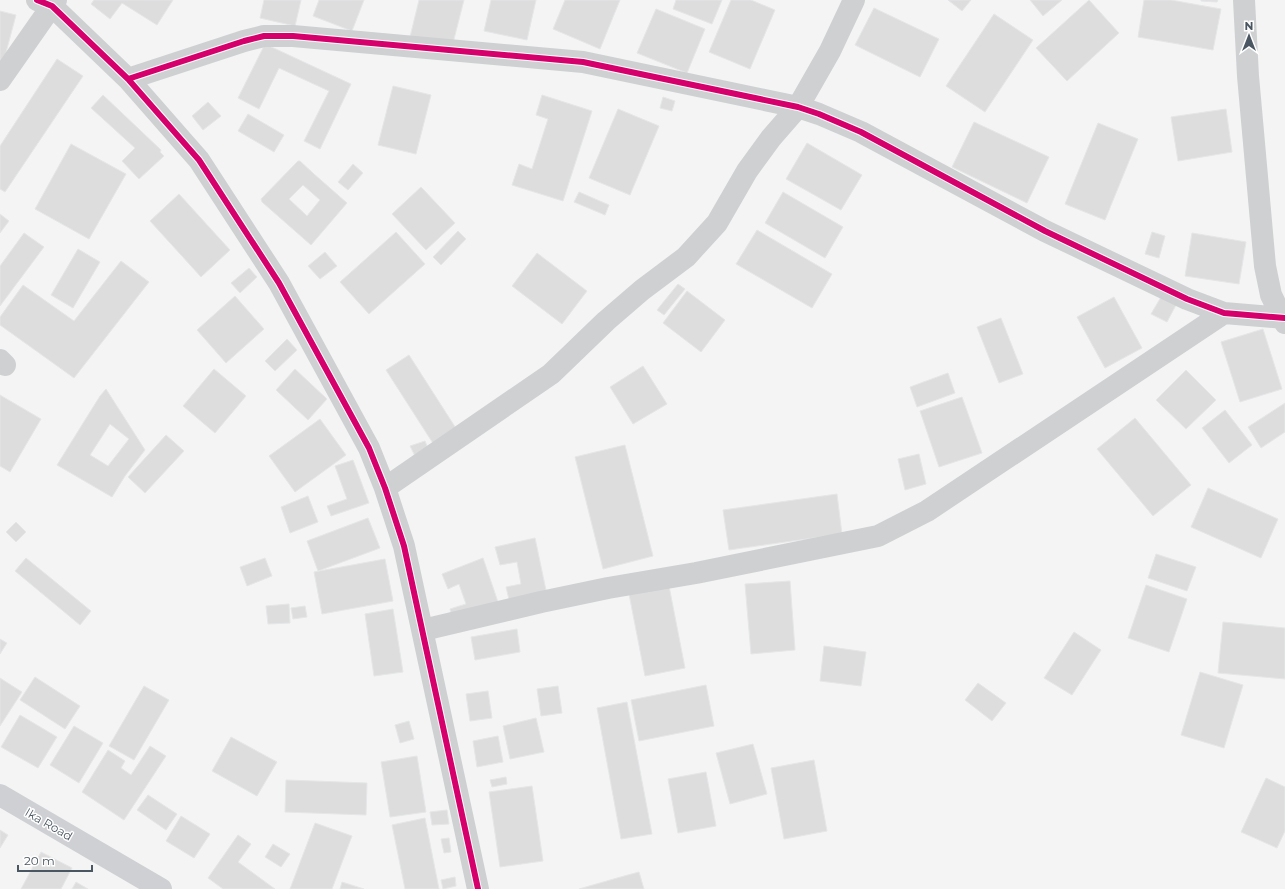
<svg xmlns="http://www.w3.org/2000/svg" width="1285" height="889" font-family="Montserrat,sans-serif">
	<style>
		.building { fill: #ddddde; stroke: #e5e6e7; fill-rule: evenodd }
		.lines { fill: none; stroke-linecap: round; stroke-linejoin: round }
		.street { stroke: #ced0d2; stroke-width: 22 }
		.secondary { stroke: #ced0d4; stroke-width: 22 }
		.cycleway-casing { stroke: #fff; stroke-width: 8 }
		.cycleway { stroke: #d6006c; stroke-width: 6 }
		.labels { text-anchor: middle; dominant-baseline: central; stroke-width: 3; stroke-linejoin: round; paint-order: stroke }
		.street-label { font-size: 12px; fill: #4a5661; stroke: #fff }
	</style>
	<rect width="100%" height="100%" fill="#f4f4f4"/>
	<path class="building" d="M94 0H173L157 25 122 3 110 19 91 4Z
		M264 0H301L295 26 260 18Z
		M319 0H364L352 31 313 16Z
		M419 0H464L452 47 410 37Z
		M491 0H536L527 40 484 31Z
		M565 0H620L600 49 553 29Z
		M676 0H722L712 24 673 9Z
		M731 0H751L775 10 750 69 709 52Z
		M948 0H971L962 11Z
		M1030 0H1062L1043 16Z
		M1089 0 1119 33 1067 81 1036 48Z
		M1144 0H1171L1221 9 1213 50 1138 37Z
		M1201 0H1218L1217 2 1201 1Z
		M874 8 939 39 920 77 855 45Z
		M656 9 705 29 687 73 637 53Z
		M0 11 16 15 0 75Z
		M994 14 1033 40 985 112 946 86Z
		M265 44 351 84 320 149 304 141 329 91 279 68 259 109 238 98Z
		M57 59 83 76 5 192 0 189V146Z
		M393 86 431 95 416 154 378 145Z
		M103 95 161 150 160 152 164 156 139 179 122 161 135 148 91 108Z
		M542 95 592 111 563 201 512 185 519 164 532 169 548 119 536 115Z
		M663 97 675 101 672 111 660 108Z
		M208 102 221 116 203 130 192 116Z
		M618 109 659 126 630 195 589 178Z
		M1226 109 1232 152 1178 161 1171 117Z
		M248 114 284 135 274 152 238 131Z
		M974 122 1049 157 1027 203 952 167Z
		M1098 123 1138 139 1105 220 1065 204Z
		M807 143 862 175 841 210 786 179Z
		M71 144 126 174 89 239 35 209Z
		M298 161H300L314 174 347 203 311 245 262 202 261 199ZM303 185 320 200 307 216 289 199Z
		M353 164 363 173 348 190 338 182Z
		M421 187 455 223 426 250 392 214Z
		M579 192 609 205 605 215 574 202Z
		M783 192 843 227 825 258 765 223Z
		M179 194 230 250 201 277 150 221Z
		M0 214 9 221 0 233Z
		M757 230 832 274 812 308 736 264Z
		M458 231 466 239 441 265 433 257Z
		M396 232 425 264 369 314 340 282Z
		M1152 232 1165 236 1159 258 1145 254Z
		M24 233 44 247 0 306V266Z
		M1192 233 1246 242 1239 284 1185 276Z
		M78 249 100 262 73 308 51 295Z
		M325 252 337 266 320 279 308 266Z
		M537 253 587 291 562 324 512 286Z
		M121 261 149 282 74 378 0 325V317L23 285 74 321Z
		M249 268 257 277 240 293 231 283Z
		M678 284 685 289 664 315 657 310Z
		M687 291 725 320 701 352 663 323Z
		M235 296 264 329 226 363 197 330Z
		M1114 297 1142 348 1105 368 1077 317Z
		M1161 297 1176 305 1167 322 1151 314Z
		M1001 318 1023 374 999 383 977 327Z
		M1263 329 1282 389 1240 402 1221 342Z
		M287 339 297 350 275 371 265 361Z
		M409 355 459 433 436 448 386 370Z
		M643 366 667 404 633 424 610 387Z
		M214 369 246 396 215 433 183 406Z
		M295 369 327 399 308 420 276 390Z
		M1186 370 1216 400 1186 429 1156 400Z
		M948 373 955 393 917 407 910 387Z
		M106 389 145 450 125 476 112 497 57 465 100 396ZM110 424 129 439 108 466 90 455Z
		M0 395 41 419 10 472 0 466Z
		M962 397 982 453 939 467 920 411Z
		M1285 403V432L1261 448 1248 427Z
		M1225 410 1252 445 1229 463 1202 428Z
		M1135 418 1191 485 1153 516 1097 449Z
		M320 419 346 455 295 492 269 456Z
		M166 435 184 451 145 493 128 477Z
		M425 441 429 451 415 456 410 446Z
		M625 445 653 556 603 569 575 457Z
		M919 454 926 484 905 490 898 459Z
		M353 460 369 503 331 516 327 506 347 499 335 466Z
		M1208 488 1278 519 1261 558 1191 527Z
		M837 494 842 534 729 550 723 510Z
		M308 496 318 522 290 533 281 507Z
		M368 518 380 548 318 571 307 541Z
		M16 522 26 532 16 542 6 532Z
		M535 538 547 595 510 604 506 587 521 584 517 562 500 565 495 547Z
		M1156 554 1196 567 1187 591 1148 578Z
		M26 558 91 611 80 625 15 571Z
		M265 558 272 576 247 586 240 567Z
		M483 558 499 605 453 620 450 609 466 604 459 584 448 589 442 574Z
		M385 559 393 601 322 614 314 572Z
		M790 581 795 650 751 654 745 584Z
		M1146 585 1187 599 1169 652 1128 638Z
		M669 586 685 668 645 676 629 594Z
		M289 604 290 623 268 624 266 606Z
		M305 606 307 617 293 619 291 608Z
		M393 609 403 672 374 676 365 614Z
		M1223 622 1285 628V679L1218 673Z
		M517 629 520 652 475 660 471 637Z
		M1074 632 1101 650 1072 695 1044 678Z
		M0 639 7 643 0 654Z
		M824 646 866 652 861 686 820 681Z
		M1200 672 1243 685 1224 748 1181 735Z
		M35 677 80 706 65 729 20 700Z
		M0 678 22 692 0 726Z
		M978 683 1006 703 992 721 965 700Z
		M706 685 714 726 639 741 631 700Z
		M144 686 169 700 134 760 109 746Z
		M558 686 562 713 541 716 537 689Z
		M488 691 492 718 470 721 466 694Z
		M627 702 652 834 621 839 597 708Z
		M20 715 57 737 38 768 1 747Z
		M536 718 544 752 510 759 503 726Z
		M409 721 414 739 400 743 395 725Z
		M74 726 103 743 79 783 50 765Z
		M498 736 503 762 477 767 473 741Z
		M231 737 277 762 257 796 212 771Z
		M753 744 767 794 730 804 716 753Z
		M150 746 166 756 124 820 82 792 108 750 125 761 121 768 131 775Z
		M417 756 426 812 390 817 381 762Z
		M814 760 827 831 784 839 771 768Z
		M706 772 716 826 678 833 668 779Z
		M506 777 507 784 492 787 490 780Z
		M1266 778 1285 787V831L1277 848 1241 832Z
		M286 780 367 783 366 815 285 812Z
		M532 786 543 861 500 867 489 792Z
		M148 795 177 814 166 830 137 810Z
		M447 810 449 824 432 825 430 812Z
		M181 816 210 834 194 858 166 841Z
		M425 818 439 889H405L392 825Z
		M315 823 352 836 332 889H290Z
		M0 830 8 835 0 848Z
		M238 835 251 844 238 862 275 889H223L208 878Z
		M449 838 451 852 444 853 441 839Z
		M273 844 290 854 281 867 265 857Z
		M41 852 72 868 61 889H21Z
		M639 872 644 889H579L617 878Z
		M455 877 456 886 443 889 441 880Z
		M76 882 88 889H72Z
		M342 882 364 889H340Z"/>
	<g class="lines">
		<path class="street" d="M37 0 52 6 128 79 199 160 279 283 369 448 385 488 404 546 478 889
			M1244 0 1248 76 1265 266 1271 295 1285 323
			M128 79 244 41 264 36H293L583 62 798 107 819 114 861 132 1045 231 1187 299 1224 313 1285 318
			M0 80 56 0
			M0 360 5 365
			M385 488 551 374 606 321 642 290 686 257 717 223 747 171 771 138 798 107 830 51 854 0
			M423 630 541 602 608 588 696 573 878 536 927 511 1224 313"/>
		<path class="secondary" d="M0 795 161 889"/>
		<g class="cycleway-casing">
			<path id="cycleway" d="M37 0 52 6 128 79 199 160 279 283 369 448 385 488 404 546 478 889
				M128 79 244 41 264 36H293L583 62 798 107 819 114 861 132 1045 231 1187 299 1224 313 1285 318"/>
		</g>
		<use href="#cycleway" class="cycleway"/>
	</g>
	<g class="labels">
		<g class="street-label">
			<text transform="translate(49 824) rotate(30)">Ika Road</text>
		</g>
	</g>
	<g transform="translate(1249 36)" stroke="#ffffff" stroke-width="3" paint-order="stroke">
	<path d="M0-3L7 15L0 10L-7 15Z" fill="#4a5661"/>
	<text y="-6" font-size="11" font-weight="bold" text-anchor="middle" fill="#4a5661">N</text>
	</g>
	<path d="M18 865v6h74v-6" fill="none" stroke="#4a5661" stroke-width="2"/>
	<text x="24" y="865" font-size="12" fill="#4a5661" stroke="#ffffff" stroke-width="3" paint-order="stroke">20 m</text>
</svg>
